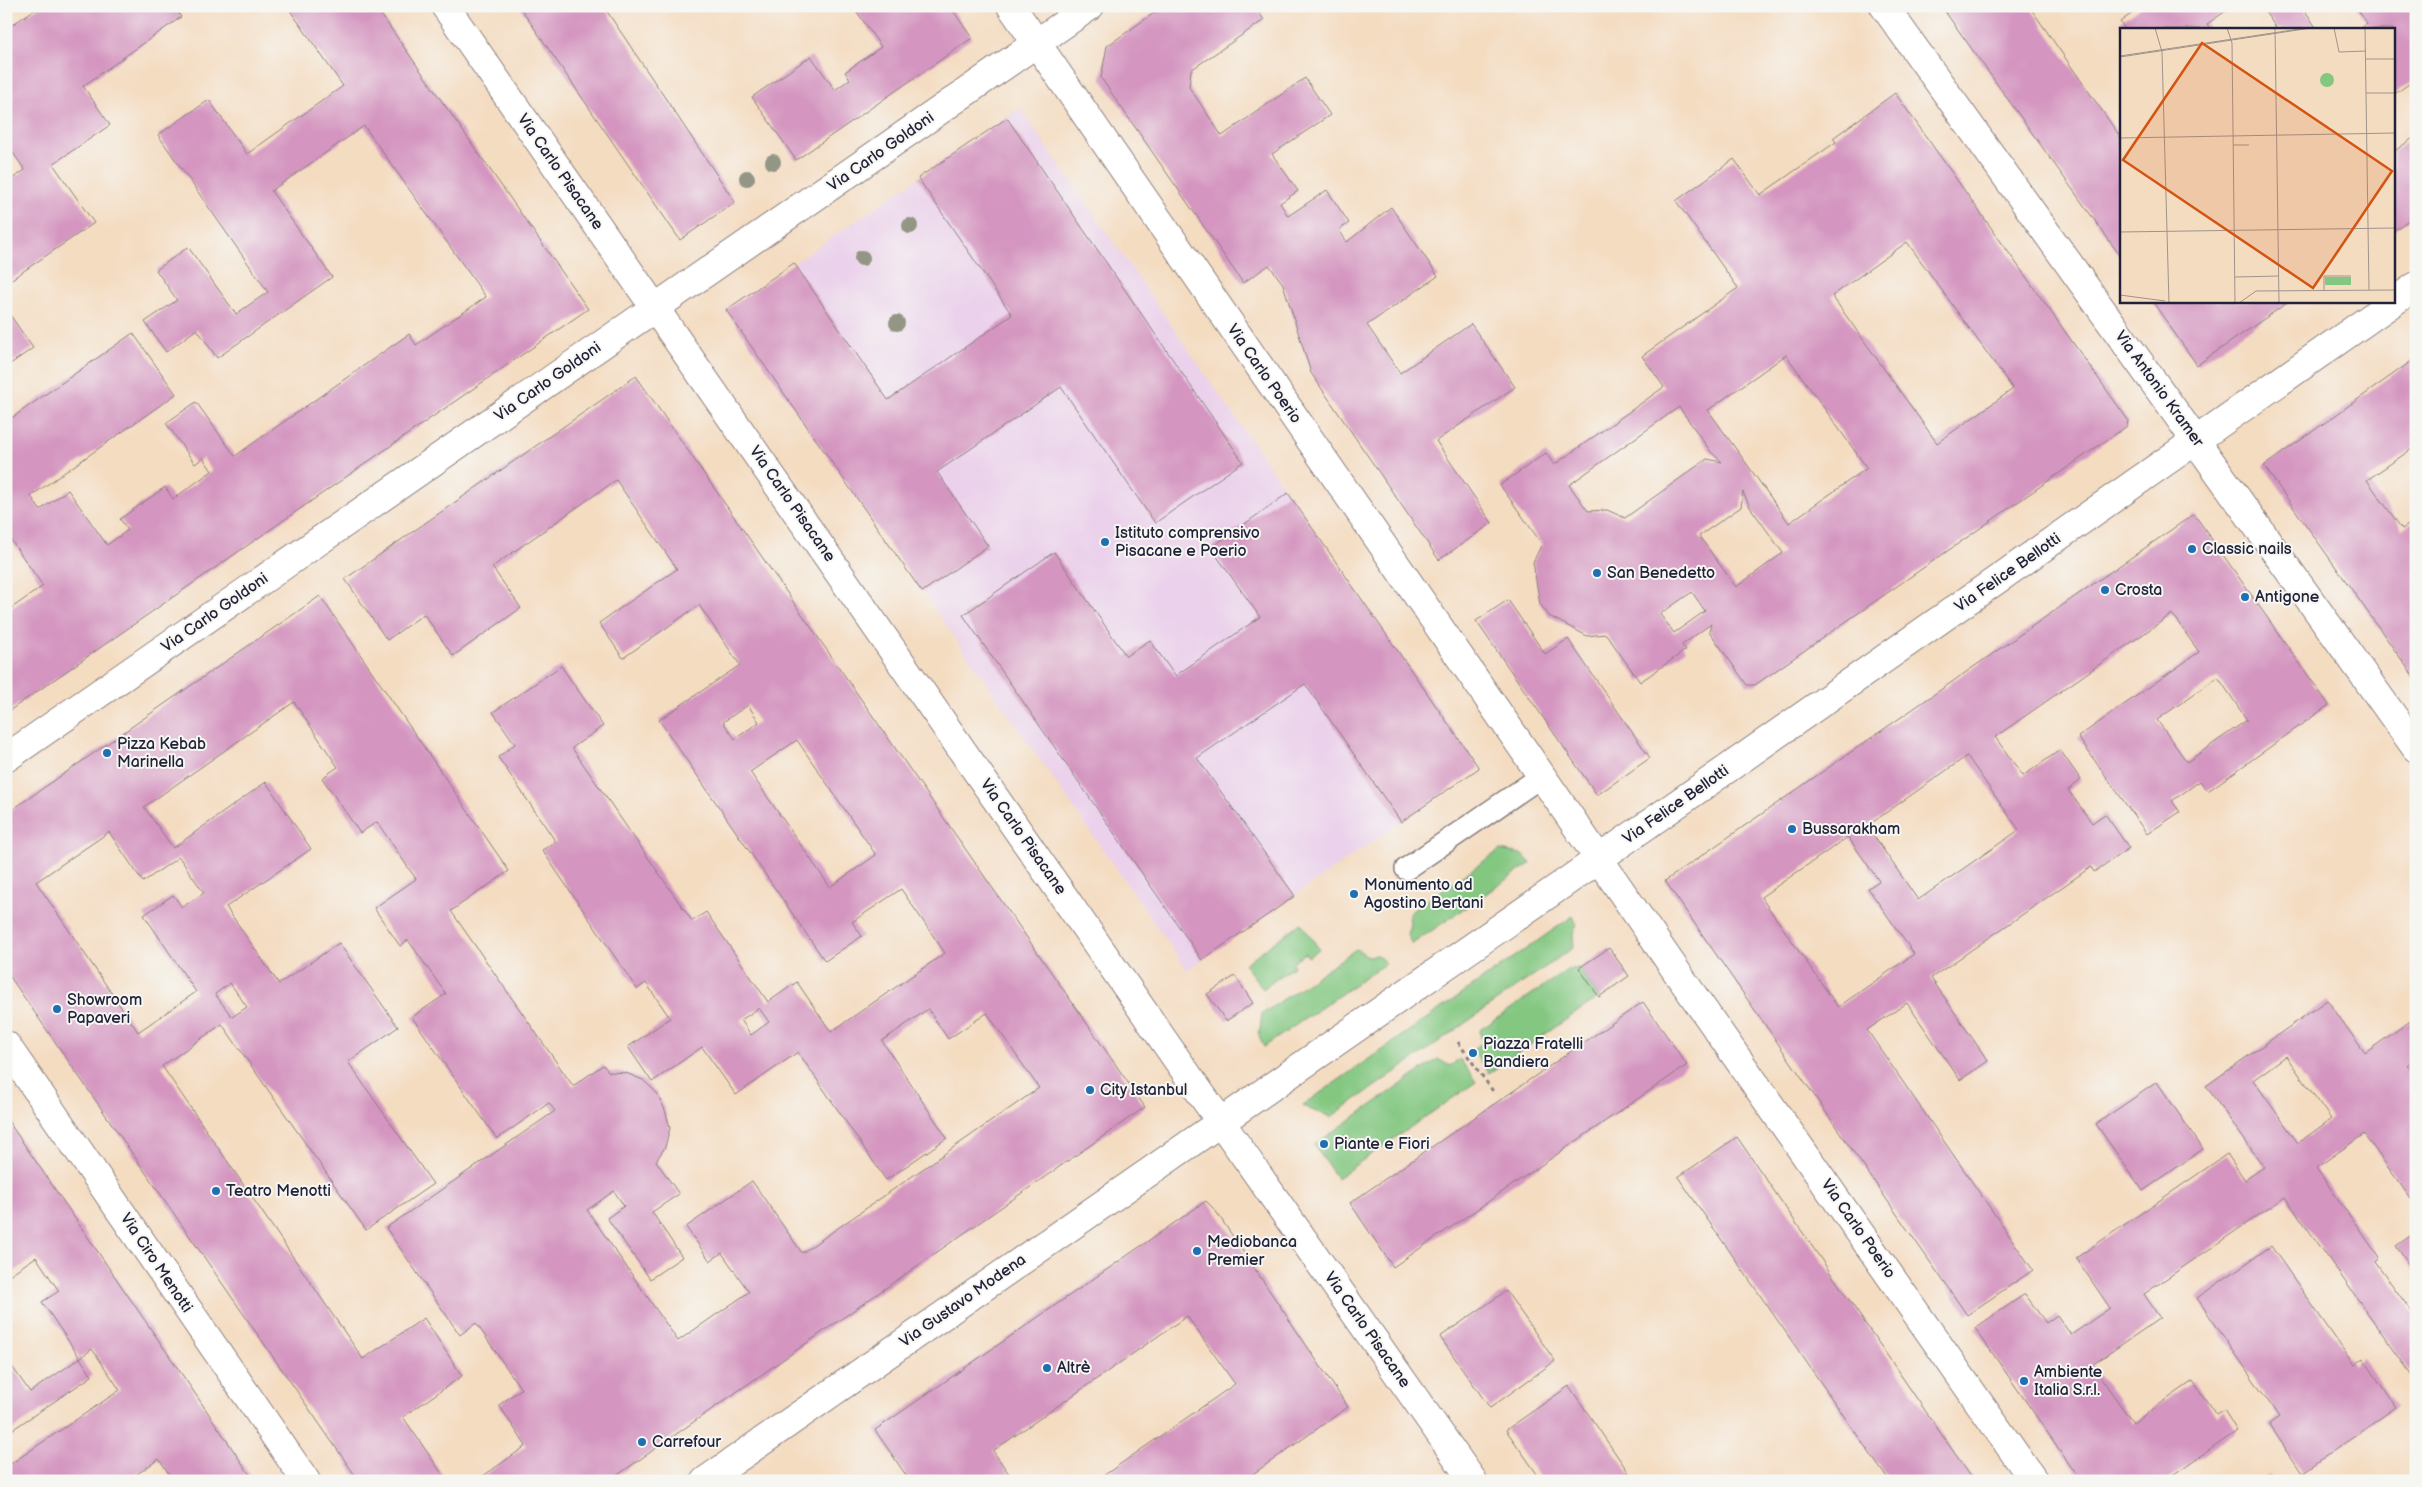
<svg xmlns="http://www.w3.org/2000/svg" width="2422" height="1487" font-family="'Balsamiq Sans',sans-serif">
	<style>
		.built { fill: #ebd1eb }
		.green { fill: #83c781; stroke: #52745e }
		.building { fill: #d495c0; fill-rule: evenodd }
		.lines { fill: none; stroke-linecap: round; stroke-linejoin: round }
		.service-casing { stroke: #8b7f7e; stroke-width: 24 }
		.minor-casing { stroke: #8b7f7e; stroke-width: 30 }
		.path { stroke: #8b7f7e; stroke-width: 3; stroke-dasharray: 4 4; stroke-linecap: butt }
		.service { stroke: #fff; stroke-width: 21 }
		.minor { stroke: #fff; stroke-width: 28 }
		.tram { stroke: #22223b; stroke-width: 1 }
		.tree { fill: #939685 }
		.poi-dot { fill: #1f6fb2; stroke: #f6f6f2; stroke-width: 2 }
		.labels { text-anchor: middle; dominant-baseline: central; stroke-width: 4; stroke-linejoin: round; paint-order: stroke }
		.street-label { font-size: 16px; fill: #22223b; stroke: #f6f6f2 }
		.poi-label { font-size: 16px; fill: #22223b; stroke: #f6f6f2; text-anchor: start }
		.inset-road { fill: none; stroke: #a0928b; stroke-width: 1 }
		.view { fill: #d45411; fill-opacity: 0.15; stroke: #d45411; stroke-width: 2.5 }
		.inset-edge { fill: none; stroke: #22223b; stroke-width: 2.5 }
	</style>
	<rect width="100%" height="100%" fill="#f6f6f2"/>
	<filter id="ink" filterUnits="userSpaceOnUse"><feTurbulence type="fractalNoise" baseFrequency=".02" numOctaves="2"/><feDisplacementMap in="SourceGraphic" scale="10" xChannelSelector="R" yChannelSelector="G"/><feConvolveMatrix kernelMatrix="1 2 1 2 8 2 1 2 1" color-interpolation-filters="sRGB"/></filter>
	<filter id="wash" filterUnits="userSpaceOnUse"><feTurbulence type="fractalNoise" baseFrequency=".0096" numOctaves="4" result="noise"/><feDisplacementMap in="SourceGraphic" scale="20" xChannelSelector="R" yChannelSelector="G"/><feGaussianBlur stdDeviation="1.12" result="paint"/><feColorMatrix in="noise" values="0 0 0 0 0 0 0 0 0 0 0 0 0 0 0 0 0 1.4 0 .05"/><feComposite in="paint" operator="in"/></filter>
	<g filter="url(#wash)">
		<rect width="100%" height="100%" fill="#f4dcc1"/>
		<path class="built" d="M1020 108 1479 768 1187 970 726 310Z"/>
		<path class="green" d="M1500 850 1521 854 1531 863 1412 944 1407 935 1410 924 1409 913Z
			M1573 916 1577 925 1573 934 1574 947 1331 1117C1321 1112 1311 1112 1303 1105Z
			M1301 923 1319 949 1308 957 1305 953 1292 963 1294 966 1263 989 1244 964Z
			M1356 949 1368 956 1377 955 1386 963 1264 1047 1259 1037 1262 1014Z
			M1579 968 1599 997 1489 1073 1472 1050 1482 1043 1480 1030 1567 970Z
			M1438 1059 1450 1066 1460 1059 1476 1082 1337 1178 1314 1145Z"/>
		<g id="blocks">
			<path class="building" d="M40 6H174L181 17 83 86 110 125 53 164 94 223 6 283V183L25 170 6 143V29Z
				M287 6H375L588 309 6 713V612L43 586 6 533V422L133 333 176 394 31 496 40 510 68 490 107 545 128 530 120 519 165 487 173 499 212 471 203 458 195 464 166 423 196 402 235 456 409 334 416 345 486 297 364 126 271 191 332 277 217 358 197 329 166 352 145 322 177 300 156 270 188 247 236 314 268 292 158 135 209 100 247 154 343 86Z
				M519 6H612L606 10 735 202 680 240Z
				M853 6H950L972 38 796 160 752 97 811 56 835 90 850 79 845 72 881 47Z
				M1164 6H1255L1264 20 1191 70 1189 87 1222 136 1305 78 1330 115 1272 154 1298 191 1280 203 1288 216 1327 190 1349 223 1339 230 1347 242 1391 207 1438 276 1367 325 1400 373 1471 324 1515 387 1436 441 1492 523 1439 560 1311 373 1283 284 1269 265 1243 283 1101 78 1107 46Z
				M1941 6H2029L2121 138V257Z
				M2142 6H2233L2207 24 2210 29H2125L2120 22Z
				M2261 6H2302L2317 29H2277Z
				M2355 6H2416V79L2393 95V29H2359L2367 23Z
				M1895 93 2128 420 2127 426 1755 685H1747L1709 631 1711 624 1682 645 1686 650 1640 682 1606 634 1587 636 1549 616 1540 604 1533 562 1542 544 1500 485 1546 453 1554 465 1664 387 1642 356 1738 288 1676 201 1734 159 1760 195 1836 142 1833 138ZM1907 242 2013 389 1937 443 1832 296ZM1786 355 1867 468 1789 523 1708 410ZM1679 407 1711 452 1722 462 1707 459 1625 518 1607 510 1588 511 1569 485ZM1743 492 1750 507 1783 553 1736 587 1699 536 1741 507ZM1692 592 1705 611 1674 633 1660 614Z
				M1007 118 1243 462 1155 523 1061 387 937 472 988 546 922 592 726 310 794 263 888 400 1012 315 918 178Z
				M2416 136V215L2393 231V152Z
				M2152 301H2290L2197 365Z
				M6 309 33 348 6 367Z
				M2416 358V446L2367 480 2402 529 2416 520V680L2264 466Z
				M636 376 1145 1107 609 1481H476L526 1446 499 1405 521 1389 476 1323 460 1335 386 1228 555 1111 549 1103 497 1139 412 1017 446 994 408 940 400 946 374 908 416 879 377 822 360 833 322 778 338 767 294 702 144 807 173 848 266 782 311 849 226 907 279 984 339 943 398 1027 348 1062 433 1184 366 1230 222 1024 162 1066 363 1359 424 1318 462 1376 403 1417 447 1481H359L6 971V814L320 596 509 871 451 911 573 1086 603 1065 609 1072 626 1073 643 1080 657 1093 665 1110 670 1128 665 1147 656 1161 679 1194 652 1212 682 1257 650 1279 607 1218 624 1206 614 1191 587 1210 678 1341 749 1292 722 1253 710 1261 686 1227 752 1181 802 1253 1039 1088 987 1013 948 1039 928 1009 882 1041 947 1138 886 1180 798 1052 736 1095 702 1047 652 1082 628 1047 670 1018 646 983 637 989 542 850 556 842 498 757 515 744 493 712 561 666 603 726 572 748 692 921 706 912 768 1002 797 982 831 1032 945 953 901 889 852 922 862 936 825 961 659 720 740 665 699 605 623 658 599 623 677 569 616 480 492 567 521 608 453 656 424 614 387 640 345 579ZM748 705 759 722 735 739 723 722ZM797 740 876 855 830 887 750 772ZM109 832 143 882 179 857 204 893 182 907 173 895 144 915 196 992 138 1032 36 882ZM230 983 247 1007 232 1017 215 994ZM759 1008 769 1022 751 1035 741 1020Z
				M1288 493 1479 768 1401 822 1305 684 1197 758 1295 896 1202 960 963 615 1054 552 1126 656 1150 640 1175 676 1260 617 1211 548Z
				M2194 514 2329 705 2208 791 2200 781 2172 801 2180 812 2147 834 2078 737 2199 652 2172 614 1995 737 2023 776 2060 750 2081 780 2068 790 2092 823 2105 814 2129 848 2094 872 2091 867 1931 978 1988 1061 1960 1080 1907 1003 1867 1030 2033 1270 1967 1315 1665 881ZM2218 677 2247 720 2187 762 2157 720ZM1967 756 2019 830 1918 900 1867 826ZM1848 837 1879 881 1868 888 1914 954 1838 1007 1761 897Z
				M1508 600 1545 654 1568 639 1650 758 1597 795 1476 621Z
				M2416 937V948L2411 941Z
				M1609 948 1629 976 1599 997 1579 968Z
				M1235 976 1253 1003 1226 1021 1207 994Z
				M2327 1000 2365 1053 2416 1017V1059L2408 1065 2416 1076V1206L2364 1134 2316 1168 2379 1257 2375 1261 2416 1318V1381L2285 1197 2144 1294 2160 1318 2092 1365 2133 1423 2193 1381 2216 1415 2224 1410 2237 1431 2165 1481H2081L1975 1328 2025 1294 2046 1323 2057 1315 2071 1335 2110 1308 2076 1258 2227 1154 2245 1180 2264 1167 2206 1086ZM2286 1056 2331 1119 2298 1143 2253 1080Z
				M1643 1002 1687 1065 1393 1267 1350 1203Z
				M2157 1082 2203 1149 2143 1191 2096 1124Z
				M6 1118 192 1389 254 1481H174L159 1459 127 1481H6V1467L120 1390 92 1349 80 1358 42 1302 59 1291 36 1257 6 1277Z
				M1737 1137 1944 1438 1974 1481H1889L1678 1177Z
				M1206 1201 1215 1210 1348 1407 1243 1481H1096L1235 1384 1187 1316 993 1451 1014 1481H910L875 1430Z
				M2416 1232V1275L2396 1246Z
				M2271 1246 2354 1365 2363 1358 2396 1407 2302 1473 2269 1424 2279 1417 2197 1298Z
				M1506 1291 1555 1361 1490 1408 1440 1337Z
				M6 1358 30 1392 80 1358 92 1376 6 1434Z
				M1569 1386 1629 1473 1634 1481H1542L1506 1430Z
				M2268 1474 2272 1481H2260Z"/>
		</g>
	</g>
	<g filter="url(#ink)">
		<use href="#blocks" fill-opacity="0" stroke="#8b7f7e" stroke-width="1"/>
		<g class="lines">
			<g class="service-casing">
				<path id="service" d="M1406 869 1542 776"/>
			</g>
			<g class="minor-casing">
				<path id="minor" d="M445 6 1180 1064 1473 1481
					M1011 6 1681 978 2034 1481
					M1884 6 2416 748
					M6 758 1090 6
					M6 1045 306 1481
					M705 1481 1563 884 2416 286"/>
			</g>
			<path class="path" d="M1458 1042 1495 1094"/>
			<use href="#service" class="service"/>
			<use href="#minor" class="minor"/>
			<path class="tram" d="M2410 1481 2416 1476"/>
		</g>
		<g class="tree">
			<circle cx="773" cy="162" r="8"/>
			<circle cx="747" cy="178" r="8"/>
			<circle cx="910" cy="226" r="8"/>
			<circle cx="862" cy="258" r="8"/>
			<circle cx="897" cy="323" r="8"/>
		</g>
	</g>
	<g class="poi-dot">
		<circle cx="1105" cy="542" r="5"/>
		<circle cx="2192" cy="549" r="5"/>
		<circle cx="1597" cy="573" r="5"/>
		<circle cx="2105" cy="590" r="5"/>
		<circle cx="2245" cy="597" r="5"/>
		<circle cx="107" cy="753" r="5"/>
		<circle cx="1792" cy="829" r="5"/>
		<circle cx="1354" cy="894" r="5"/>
		<circle cx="57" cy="1009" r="5"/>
		<circle cx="1473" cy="1053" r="5"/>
		<circle cx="1090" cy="1090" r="5"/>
		<circle cx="1324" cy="1144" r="5"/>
		<circle cx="216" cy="1191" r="5"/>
		<circle cx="1197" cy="1251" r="5"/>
		<circle cx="1047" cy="1368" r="5"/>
		<circle cx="2024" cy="1381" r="5"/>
		<circle cx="642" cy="1442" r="5"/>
	</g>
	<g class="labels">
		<g class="street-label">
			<text transform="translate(881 152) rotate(-35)">Via Carlo Goldoni</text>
			<text transform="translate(560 172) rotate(55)">Via Carlo Pisacane</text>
			<text transform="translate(1264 374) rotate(55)">Via Carlo Poerio</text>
			<text transform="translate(548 382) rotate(-35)">Via Carlo Goldoni</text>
			<text transform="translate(2159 389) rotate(54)">Via Antonio Kramer</text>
			<text transform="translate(792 504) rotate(55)">Via Carlo Pisacane</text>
			<text transform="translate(2008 573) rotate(-35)">Via Felice Bellotti</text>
			<text transform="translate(215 613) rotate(-35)">Via Carlo Goldoni</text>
			<text transform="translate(1676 805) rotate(-35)">Via Felice Bellotti</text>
			<text transform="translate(1023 837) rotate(55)">Via Carlo Pisacane</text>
			<text transform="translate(1858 1229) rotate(55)">Via Carlo Poerio</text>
			<text transform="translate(156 1263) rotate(56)">Via Ciro Menotti</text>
			<text transform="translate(963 1301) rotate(-35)">Via Gustavo Modena</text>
			<text transform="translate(1367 1330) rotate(55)">Via Carlo Pisacane</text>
		</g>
		<g class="poi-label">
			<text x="1115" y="533">Istituto comprensivo<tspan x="1115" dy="18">Pisacane e Poerio</tspan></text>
			<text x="2202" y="549">Classic nails</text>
			<text x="1607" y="573">San Benedetto</text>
			<text x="2115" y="590">Crosta</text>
			<text x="2255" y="597">Antigone</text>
			<text x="117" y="744">Pizza Kebab<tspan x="117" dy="18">Marinella</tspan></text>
			<text x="1802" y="829">Bussarakham</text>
			<text x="1364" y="885">Monumento ad<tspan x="1364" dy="18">Agostino Bertani</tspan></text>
			<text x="67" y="1000">Showroom<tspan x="67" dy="18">Papaveri</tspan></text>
			<text x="1483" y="1044">Piazza Fratelli<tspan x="1483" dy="18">Bandiera</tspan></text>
			<text x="1100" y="1090">City Istanbul</text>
			<text x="1334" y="1144">Piante e Fiori</text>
			<text x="226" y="1191">Teatro Menotti</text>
			<text x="1207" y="1242">Mediobanca<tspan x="1207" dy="18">Premier</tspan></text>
			<text x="1057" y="1368">Altrè</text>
			<text x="2034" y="1372">Ambiente<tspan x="2034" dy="18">Italia S.r.l.</tspan></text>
			<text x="652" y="1442">Carrefour</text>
		</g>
	</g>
	<g transform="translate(2120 28)">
		<rect width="275" height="275" fill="#f4dcc1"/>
		<path d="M200 52a7 7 0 1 1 14 0a7 7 0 1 1-14 0ZM205 249H231V257H205Z" fill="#83c781"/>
		<path class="inset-road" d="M35 0 42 24 49 275M107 0 112 15 115 275M155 0 159 275M214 0 219 24 246 23M245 0 249 262M0 28 186 0M0 29 191 0M246 31H275M246 65H275M0 110 275 105M113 117H129M0 204 275 200M115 249 159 248M204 262V248H231M0 267 45 273M119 275 136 263 275 262"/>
		<path class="view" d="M82 15 272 143 193 260 3 132Z"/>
		<rect width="275" height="275" class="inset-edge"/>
	</g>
	<rect width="2422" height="1487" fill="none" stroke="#f6f6f2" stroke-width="25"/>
</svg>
